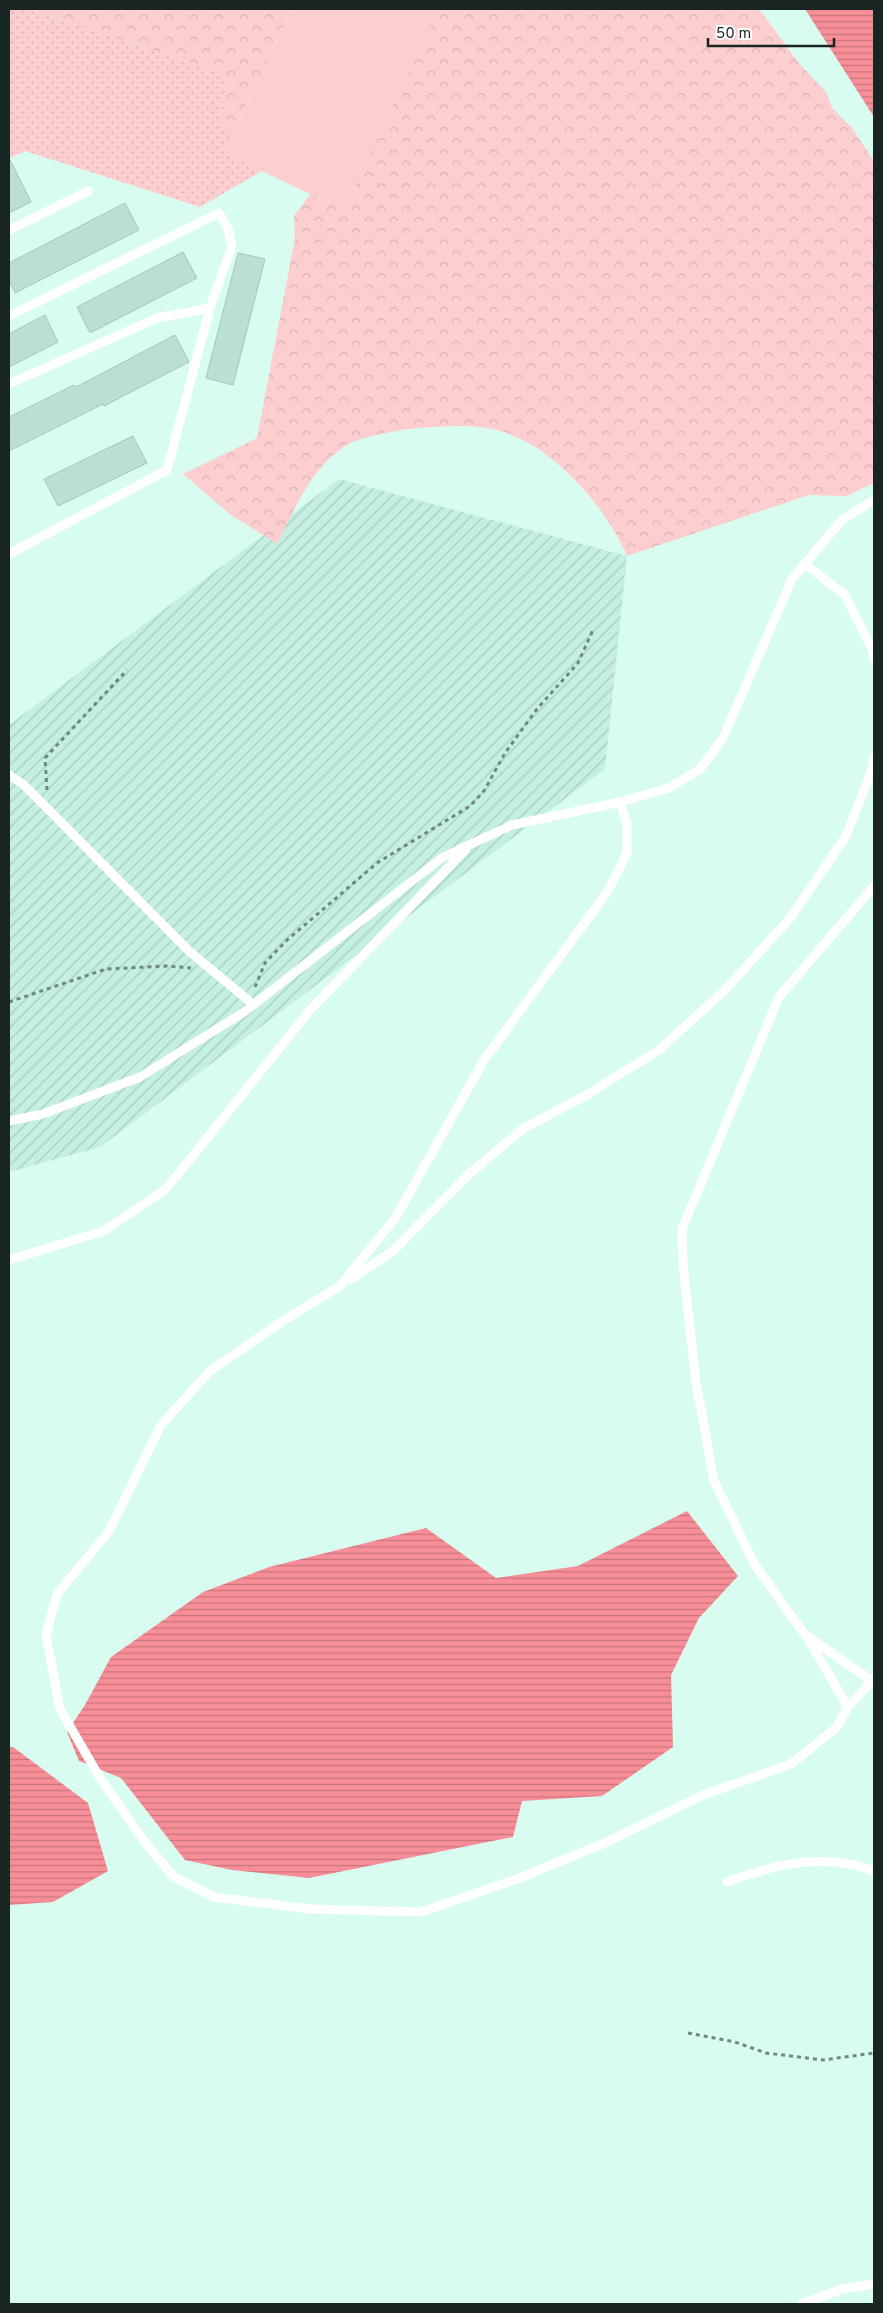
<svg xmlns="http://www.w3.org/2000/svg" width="883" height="2313" font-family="Overpass,sans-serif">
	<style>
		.industrial { fill: url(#industrial-furrows) }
		.green { fill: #fcced0 }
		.forest { fill: url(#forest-crowns) }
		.park { fill: url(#park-dots) }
		.water { fill: url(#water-rules) }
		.building { fill: #bcdfd4; stroke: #a4c6bc }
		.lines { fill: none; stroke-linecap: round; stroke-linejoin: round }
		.path { stroke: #708881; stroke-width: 3; stroke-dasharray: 4 4; stroke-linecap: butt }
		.service { stroke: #fff; stroke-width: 9 }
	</style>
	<defs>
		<pattern id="industrial-furrows" width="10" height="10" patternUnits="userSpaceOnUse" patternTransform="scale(1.25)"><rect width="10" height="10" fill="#c4efe2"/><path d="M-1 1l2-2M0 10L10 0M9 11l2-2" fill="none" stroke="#a8cdc2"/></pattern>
		<pattern id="forest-crowns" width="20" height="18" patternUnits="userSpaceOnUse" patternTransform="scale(1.25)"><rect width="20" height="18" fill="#fcced0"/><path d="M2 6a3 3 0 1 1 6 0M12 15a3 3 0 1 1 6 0" fill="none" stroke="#d7b1b2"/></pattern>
		<pattern id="park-dots" width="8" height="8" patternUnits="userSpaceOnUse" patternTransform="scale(1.25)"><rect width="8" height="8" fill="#fcced0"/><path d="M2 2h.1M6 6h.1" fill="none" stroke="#d7b1b2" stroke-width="1.8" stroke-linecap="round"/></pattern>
		<pattern id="water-rules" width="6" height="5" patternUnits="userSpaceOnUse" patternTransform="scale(1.25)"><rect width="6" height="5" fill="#f88e97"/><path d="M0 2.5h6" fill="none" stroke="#c8747b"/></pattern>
	</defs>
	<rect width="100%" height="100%" fill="#d9fcf1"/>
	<path class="industrial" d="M339 479 627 556 605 769 100 1147 9 1172V725Z"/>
	<path class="green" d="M292 9H440L344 210 223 153Z"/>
	<path class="forest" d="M29 9H292L233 132 220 123 226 75Z
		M438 9H759L798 62 826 92 832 108 852 128 874 161V483L847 496 809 495 627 556C606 508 559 453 509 434 481 423 448 426 419 428 402 429 359 437 345 446 310 470 295 508 277 544L231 515 183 474 257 438 295 238 294 216 310 194 344 209Z"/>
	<path class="park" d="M9 9H29L226 75 220 122 233 132 224 153 262 171 200 207 25 151 9 159Z"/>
	<path class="water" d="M805 9H874V117Z
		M687 1511 738 1576 699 1618 671 1675 673 1747 602 1796 522 1801 513 1837 309 1878 232 1870 185 1860 121 1778 79 1761 67 1732 85 1705 111 1657 203 1592 269 1567 426 1528 496 1578 578 1566Z
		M9 1747H13L88 1803 108 1871 53 1902 9 1905Z"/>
	<path class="building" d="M9 158 31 202 9 213Z
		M125 203 139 230 15 293 9 280V263Z
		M183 252 197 278 90 333 77 307Z
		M238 253 265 259 233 385 206 378Z
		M45 315 58 342 9 367V334Z
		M175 335 189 362 104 406 103 404 9 451V417L74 385 76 387Z
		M133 436 147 463 58 506 44 479Z"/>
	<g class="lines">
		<path class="path" d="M47 790 45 758 127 670
			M255 987 265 963 286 941 377 863 470 806 484 791 505 753 537 709 578 663 593 630
			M9 1002 106 969 167 966 191 968
			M688 2033 735 2042 766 2053 823 2060 874 2053"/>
		<path class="service" d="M9 230 88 191
			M9 316 219 213 228 229 232 246 210 308 167 470 9 554
			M9 384 157 318 210 308
			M805 564 845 595 872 649 874 659
			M9 775 23 784 190 952 254 1005
			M620 802 627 824V853L608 891 484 1060 396 1217 340 1286 281 1322 210 1371 161 1425 109 1531 57 1594 46 1635 60 1709 100 1778 144 1841 174 1877 214 1897 310 1909 421 1912 517 1879 607 1842 703 1795 791 1764 836 1728 848 1707 874 1679
			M9 1121 43 1114 140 1077 244 1012 443 857 512 825 620 802 669 788 700 769 723 738 792 579 842 520 874 500
			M9 1260 104 1231 166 1189 311 1009 466 849
			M350 1280 393 1251 469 1174 524 1128 585 1096 659 1050 726 989 791 917 846 836 873 767 874 757
			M808 1639 848 1707
			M871 1680 805 1635 755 1565 714 1481 696 1382 683 1264 682 1229 779 997 874 886
			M727 1882C775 1864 825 1852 874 1871
			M802 2304 839 2290 874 2284"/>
	</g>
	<rect width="883" height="2313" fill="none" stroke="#182522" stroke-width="20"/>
	<path d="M708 38v8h126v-8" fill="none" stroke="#182522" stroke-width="2.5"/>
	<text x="716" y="38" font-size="15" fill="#182522" stroke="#ffffff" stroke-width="4" paint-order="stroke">50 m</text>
</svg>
